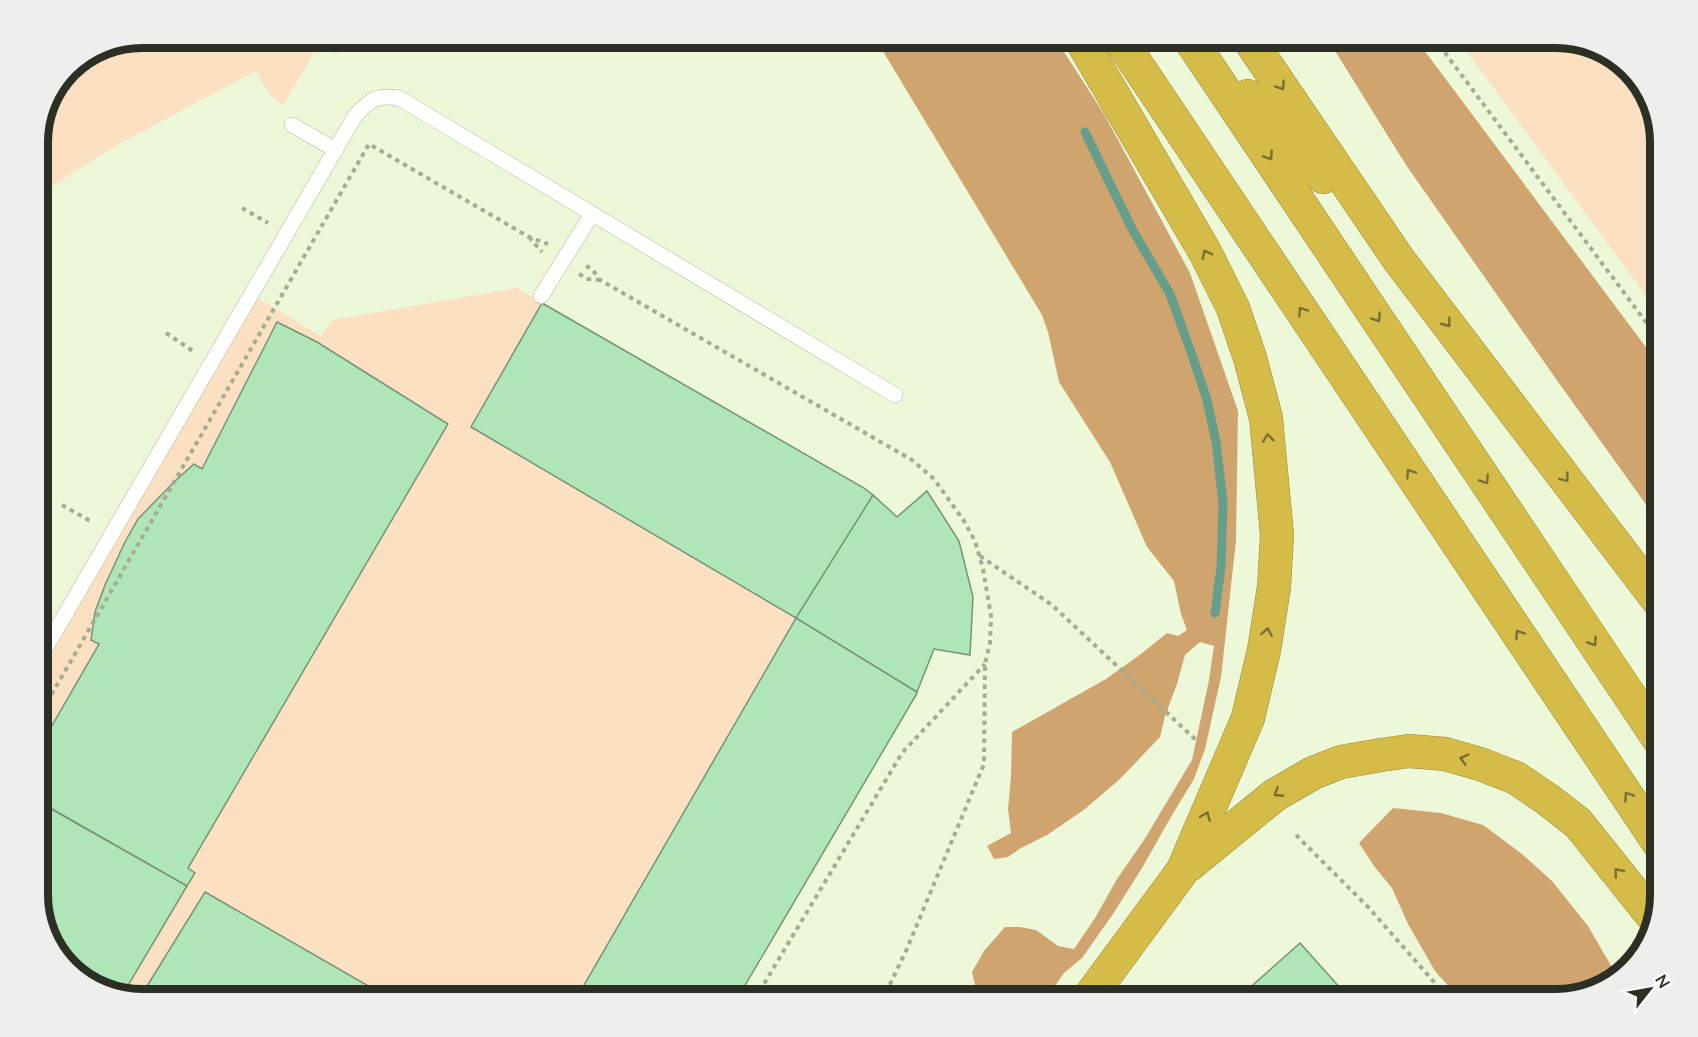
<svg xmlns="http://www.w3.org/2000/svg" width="1698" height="1037" font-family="Lato,sans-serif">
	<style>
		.green { fill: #fbe1c2 }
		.forest { fill: #cfa46e }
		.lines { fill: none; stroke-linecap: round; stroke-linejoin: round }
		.stream { stroke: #659f8b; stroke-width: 9 }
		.building { fill: #afe6b7; stroke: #78917b; stroke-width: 1.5 }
		.lane-casing { stroke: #afb99b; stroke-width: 16 }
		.highway-casing { stroke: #9a8b3c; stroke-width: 34 }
		.path { stroke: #a3ac94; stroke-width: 4; stroke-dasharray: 4.5 4.5; stroke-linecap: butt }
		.lane { stroke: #fff; stroke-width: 15 }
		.highway { stroke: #d5bc49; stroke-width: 33 }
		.oneway { stroke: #786f35 }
		.rim { fill: none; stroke: #2c3024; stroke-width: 8 }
	</style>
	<rect width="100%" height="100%" fill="#edf8d9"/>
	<path class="green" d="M142 38H389L381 52 351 38 336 54 319 44 283 106 268 93 256 71 119 144 38 195V136L68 68 102 45Z
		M1457 38H1556L1608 52 1646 90 1660 136V315Z
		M517 288 864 488 897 516 927 491 959 541 970 655 934 649 916 695 737 999H142L89 985 52 947 38 901V677L102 563 258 298 321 336 332 320Z"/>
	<path class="forest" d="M875 38H1055L1104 114 1190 273 1238 411 1236 540 1221 677 1205 749 1194 779 1172 815 1142 868 1113 914 1082 958 1064 973 1046 999H978L972 972 984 951 1005 927H1020L1036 930 1058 946 1074 949 1095 918 1117 879 1144 840 1192 760 1209 680 1214 646 1200 642 1185 655 1177 684 1165 716 1160 737 1121 778 1085 809 1047 835 1021 848 1008 857 994 859 987 846 1011 833 1008 809 1011 777 1012 732 1106 679 1141 654 1167 633 1178 636 1187 630 1181 614 1174 581 1147 547 1110 462 1059 382 1048 332 1042 315Z
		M1327 38H1415L1660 366V524L1556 379 1406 165Z
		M1393 808 1441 813 1483 825 1522 854 1552 881 1588 926 1617 976 1608 986 1556 999H1460L1435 971 1408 924 1392 888 1374 866 1359 843Z"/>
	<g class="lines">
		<path class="stream" d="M1085 132 1132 229 1170 294 1192 355 1207 400 1216 442 1223 503 1221 567 1215 613"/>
	</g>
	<path class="building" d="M542 303 864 488 873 495 796 618 471 427Z
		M277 322 317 342 448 424 188 868 195 873 187 886 38 801V750L99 644 91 640 95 612 105 585 125 542 138 519 174 482 194 464 202 469Z
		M927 491 959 541 973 597 970 655 934 649 917 692 796 618 873 495 897 517Z
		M796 618 917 692 916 695 737 999H576Z
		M39 802 187 886 123 994 102 989 81 977 52 947 38 901V804Z
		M205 892 391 999H139Z
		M1300 943 1350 999H1237Z"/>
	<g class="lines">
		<g class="lane-casing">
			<path id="lane" d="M292 125 336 150
				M541 296 592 214
				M38 661 355 116C370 100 376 94 399 98L895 395"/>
		</g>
		<g class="highway-casing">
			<path id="highway" d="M1080 38 1205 252 1233 308 1250 358 1266 418 1277 535 1274 587 1264 650 1248 718 1183 870 1088 999
				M1119 38 1660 845
				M1189 38 1660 741
				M1248 38 1399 260 1660 603
				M1248 96 1323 177
				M1189 865 1275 795 1313 773 1341 762 1381 755 1409 751 1445 754 1480 764 1516 778 1547 799 1578 823 1654 918"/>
		</g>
		<path class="path" d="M1434 38 1660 341
			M242 208 268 223
			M529 237 542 252
			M586 266 592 269 600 280 912 460 934 479 964 521 975 541 983 569 991 616 990 643 985 664 984 764 906 951 883 999
			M579 274 588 279 600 280
			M166 333 193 351
			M62 505 92 522
			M980 556 1052 605 1197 741
			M38 718 369 144 529 237 548 244
			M1296 835 1369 908 1449 999
			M755 999 902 753 985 664"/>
		<use href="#lane" class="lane"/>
		<use href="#highway" class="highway"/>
	</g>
	<defs><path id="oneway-chevron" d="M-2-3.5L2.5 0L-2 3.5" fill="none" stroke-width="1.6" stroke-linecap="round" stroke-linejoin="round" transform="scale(1.5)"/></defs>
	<g class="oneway">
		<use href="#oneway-chevron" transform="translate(1281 86) rotate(56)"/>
		<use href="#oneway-chevron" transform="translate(1269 156) rotate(56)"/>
		<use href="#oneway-chevron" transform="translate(1206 254) rotate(-118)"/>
		<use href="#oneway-chevron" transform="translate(1302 311) rotate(-124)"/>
		<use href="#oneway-chevron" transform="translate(1377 318) rotate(56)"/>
		<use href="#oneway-chevron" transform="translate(1447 323) rotate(53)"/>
		<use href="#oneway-chevron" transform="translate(1268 438) rotate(-97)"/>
		<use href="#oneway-chevron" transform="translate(1410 473) rotate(-124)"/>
		<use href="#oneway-chevron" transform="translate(1565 478) rotate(52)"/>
		<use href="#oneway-chevron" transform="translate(1485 480) rotate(56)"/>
		<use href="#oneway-chevron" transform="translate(1267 632) rotate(-81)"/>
		<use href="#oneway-chevron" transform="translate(1519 634) rotate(-124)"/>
		<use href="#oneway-chevron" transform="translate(1593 642) rotate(56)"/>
		<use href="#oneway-chevron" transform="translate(1464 759) rotate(-165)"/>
		<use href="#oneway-chevron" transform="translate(1278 793) rotate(147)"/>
		<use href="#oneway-chevron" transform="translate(1628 796) rotate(-124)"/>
		<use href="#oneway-chevron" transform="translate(1206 816) rotate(-67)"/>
		<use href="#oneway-chevron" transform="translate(1618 872) rotate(-129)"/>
	</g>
	<path d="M0 0H1698V1037H0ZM142 48H1556A94 94 0 0 1 1650 142V895A94 94 0 0 1 1556 989H142A94 94 0 0 1 48 895V142A94 94 0 0 1 142 48Z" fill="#eeeeed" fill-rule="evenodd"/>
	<path class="rim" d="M142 48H1556A94 94 0 0 1 1650 142V895A94 94 0 0 1 1556 989H142A94 94 0 0 1 48 895V142A94 94 0 0 1 142 48Z"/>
	<g transform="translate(1650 989) rotate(59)" stroke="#ffffff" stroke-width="4.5" paint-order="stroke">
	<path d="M0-4.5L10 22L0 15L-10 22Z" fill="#2c3024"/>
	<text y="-9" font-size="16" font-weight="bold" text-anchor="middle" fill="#2c3024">N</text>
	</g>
</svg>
